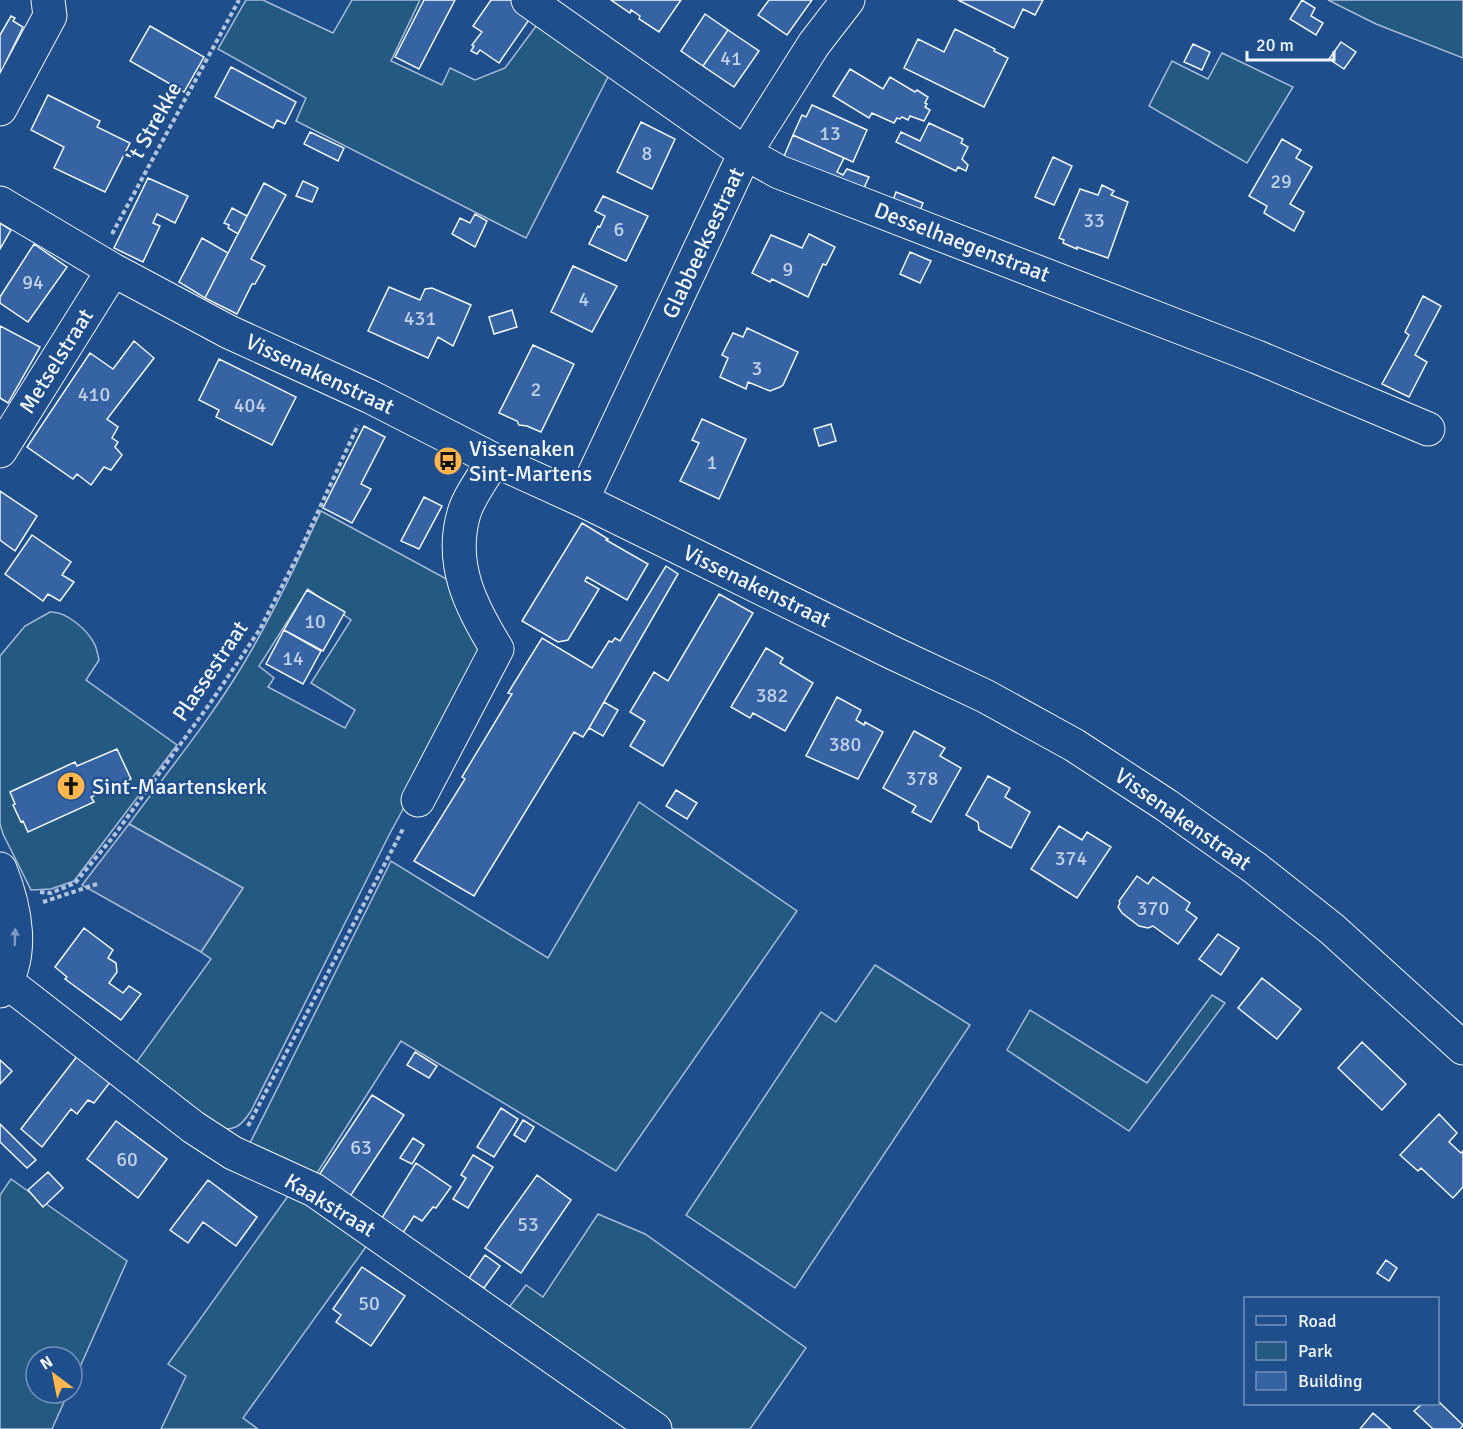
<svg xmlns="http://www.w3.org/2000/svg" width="1463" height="1429" font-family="Signika,sans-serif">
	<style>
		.green { fill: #245a82; stroke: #a8bbd7; stroke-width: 1.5; fill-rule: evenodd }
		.parking { fill: #305b95; stroke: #a8bbd7; stroke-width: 1.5 }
		.building { fill: #3563a3; stroke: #f2f6ff; stroke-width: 1.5 }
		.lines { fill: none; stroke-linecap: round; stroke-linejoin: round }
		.minor-casing { stroke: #f2f6ff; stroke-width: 35 }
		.path { stroke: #b3c4dc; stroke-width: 4; stroke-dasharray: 4.5 3; stroke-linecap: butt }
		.minor { stroke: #1f4e8c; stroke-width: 33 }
		.oneway { fill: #7e9ac0 }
		.labels { text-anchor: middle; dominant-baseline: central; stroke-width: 4.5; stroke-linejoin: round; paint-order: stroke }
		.number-label { font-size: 20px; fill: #c3d1e8 }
		.street-label { font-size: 22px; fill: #f2f6ff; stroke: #1f4e8c }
		.poi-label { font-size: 22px; fill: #f2f6ff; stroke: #1f4e8c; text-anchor: start }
	</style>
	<rect width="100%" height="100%" fill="#1f4e8c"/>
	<path class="green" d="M246 0H263L333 33 352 0H420L391 61 442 85 450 68 475 80 505 68 542 18 613 67 526 238 296 121 306 98 218 49Z
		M1328 0H1463V58L1376 24Z
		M1222 53 1293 87 1247 163 1149 106 1172 61 1208 79Z
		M321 511 454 583 480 638 476 675 389 835 251 1111C240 1128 234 1131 214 1128L133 1067 211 959 201 952 243 888 129 824C168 771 210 720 244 663 273 614 297 563 321 511ZM308 589 351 620 311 683 355 710 345 728 268 687 274 678 259 666Z
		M50 612C66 611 88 630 95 645 97 650 98 655 99 660L86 680 177 745 74 881 51 889 31 890 3 834 0 824V656L25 626Z
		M639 802 797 911 616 1171 401 1041 312 1181 248 1147 391 861 548 958Z
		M875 965 970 1025 795 1288 686 1215 821 1012 836 1022Z
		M1212 995 1225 1003 1129 1131 1007 1050 1030 1010 1147 1083Z
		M11 1179 127 1261 72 1385V1357H36V1393H68L52 1429H0V1195Z
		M293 1189 373 1237 243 1418 258 1429H161L186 1376 168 1364Z
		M598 1214 645 1234 806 1348 750 1429H671L504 1314 526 1285 543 1297Z"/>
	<path class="parking" d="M129 824 243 888 201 952 82 885Z"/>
	<path class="building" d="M424 0H455L419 69 395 57Z
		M491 0H512L533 14 499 63 480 50 477 54 471 51 474 46 472 45 482 32 473 26Z
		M611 0H681L659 32 639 19 640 16 631 10 630 13Z
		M769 0H812L787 35 758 15Z
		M958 0H1043L1035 15 1023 9 1014 28Z
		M1302 0 1315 8 1311 16 1323 23 1316 35 1290 19Z
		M705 14 728 30 703 66 681 51Z
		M11 16 15 18 13 21 23 27 0 74V35Z
		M150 26 204 57 184 92 130 61Z
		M955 29 995 49 994 51 1008 58 984 107 904 68 918 39 944 52Z
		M728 30 759 51 734 87 703 66Z
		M1341 42 1356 52 1344 69 1329 59Z
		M1193 44 1210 52 1202 70 1184 62Z
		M231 67 296 102 285 124 277 120 273 128 215 97Z
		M850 69 883 89 890 77 915 92 917 90 928 97 925 103 927 104 925 107 930 110 924 121 910 116 908 120 902 117 900 119 897 118 894 123 872 113 869 118 833 96Z
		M48 95 100 121 97 127 130 143 105 192 54 168 64 147 31 130Z
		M812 105 867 130 853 162 793 135 802 115 806 117Z
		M641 122 675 139 652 189 617 172Z
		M929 123 963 139 961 143 968 147 962 159 968 165 966 171 958 167 956 171 896 142 901 132 920 141Z
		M310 132 344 148 338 161 304 144Z
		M793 135 844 158 837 172 843 175 847 169 869 177 861 194 782 161Z
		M1282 139 1301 150 1296 158 1312 167 1290 204 1304 212 1294 231 1264 213 1267 206 1249 196Z
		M1053 157 1072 166 1054 205 1035 197Z
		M148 178 188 196 175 223 157 214 153 223 160 226 143 262 114 248Z
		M303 181 318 188 312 202 296 196Z
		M264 183 286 195 251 259 265 266 255 284H252L237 314 205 298Z
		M1102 185 1114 191 1111 195 1128 202 1108 258 1077 247V249L1063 243 1064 240 1059 238 1080 189 1098 195Z
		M896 192 923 203 918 216 891 206Z
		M603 196 648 216 626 261 589 244 598 226 600 227 605 216 595 211Z
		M232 208 247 216 238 234 228 228 229 225 224 223Z
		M475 214 487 221 475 247 452 234 460 218 470 223Z
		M0 223 11 230 0 249Z
		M809 234 835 247 826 265 823 264 808 297 772 279 770 282 752 273 771 235 802 248Z
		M202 238 228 253 205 298 179 282Z
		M34 244 67 267 28 322 0 303V297Z
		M910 252 931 261 920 283 900 274Z
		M573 266 617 286 592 332 551 312Z
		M389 287 420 300 425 289 432 288 471 305 453 346 438 337 428 358 368 331Z
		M1423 296 1441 306 1415 355 1427 362 1409 397 1382 384 1409 335 1405 332Z
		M512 310 517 327 494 334 489 317Z
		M0 326 40 347 8 403 0 398Z
		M747 328 798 352 783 385 780 387 770 391 748 382 746 389 720 377 728 358 722 355 733 333 743 337Z
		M134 341 154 358 107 419 118 427 112 438 118 442 115 447 122 455 111 470 104 467 91 485 77 474 73 479 27 447 90 353 113 369Z
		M533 345 574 364 541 432 527 426 519 425 517 421 499 413Z
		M219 359 296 397 272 445 216 417 219 410 199 400Z
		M702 419 746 439 719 499 680 481 699 443 692 440Z
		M831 424 836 441 819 446 814 429Z
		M364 426 385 437 361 484 371 489 352 523 323 508Z
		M0 491 37 516 15 551 0 540Z
		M424 497 442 506 419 549 401 541Z
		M582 523 608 539 606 540 648 564 627 600 587 577 585 581 599 589 568 640 558 642 522 621Z
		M32 535 71 562 62 575 74 582 60 601 48 594 43 601 5 574Z
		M666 566 678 574 589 728 583 737 574 732 474 896 414 861 465 779 462 777 512 694 508 693 542 638 592 668 609 641 612 642 615 638 620 641Z
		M307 590 345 612 323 651 284 630Z
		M719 594 753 613 663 766 630 746 645 721 630 712 654 672 668 681Z
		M284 630 321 651 303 684 266 664Z
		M766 648 783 658 780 663 813 683 785 731 753 713 750 718 731 707Z
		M837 697 861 710 856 720 864 725 865 722 883 732 858 779 806 756Z
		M604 702 618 710 603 736 589 728Z
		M914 731 945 748 940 756 961 768 931 822 912 812 916 806 883 788Z
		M117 749 131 779 91 797 94 802 28 832 23 821 21 822 13 805 15 804 10 792 75 762 77 766Z
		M988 776 1010 788 1005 797 1030 812 1011 848 979 830 978 822 966 815Z
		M676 790 697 803 687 819 666 806Z
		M1059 826 1082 840 1087 832 1111 847 1077 898 1031 869Z
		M1137 876 1148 884 1153 877 1190 903 1186 910 1197 918 1178 944 1153 926 1148 928 1139 926 1122 913 1118 907 1120 903 1119 901Z
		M84 928 113 950 108 958 116 963 117 972 109 983 123 993 129 986 141 994 121 1020 65 979 67 977 55 967Z
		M1218 934 1239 948 1221 975 1199 959Z
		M1262 978 1301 1009 1277 1039 1238 1008Z
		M1362 1042 1406 1084 1382 1110 1338 1068Z
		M415 1052 437 1066 429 1078 407 1065Z
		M78 1055 111 1081 94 1103 88 1100 77 1114 71 1109 42 1147 21 1129Z
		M0 1060 12 1071 0 1084Z
		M372 1095 404 1115 349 1198 317 1178Z
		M501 1108 518 1119 494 1157 477 1147Z
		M1439 1114 1457 1133 1449 1142 1461 1153 1463 1151V1187L1453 1198 1421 1168 1418 1171 1400 1155Z
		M523 1120 534 1127 525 1142 514 1135Z
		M116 1121 167 1159 138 1198 87 1159Z
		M0 1124 36 1160 27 1168 0 1142Z
		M413 1138 424 1145 412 1164 400 1158Z
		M473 1155 493 1167 468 1208 453 1199 466 1178 461 1175Z
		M416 1163 451 1187 436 1208 433 1207 422 1221 414 1216 401 1236 380 1221Z
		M48 1172 63 1188 43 1207 28 1190Z
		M537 1175 571 1200 521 1273 485 1248Z
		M208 1180 257 1217 236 1246 203 1222 188 1243 170 1230Z
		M485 1255 500 1266 484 1288 469 1278Z
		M1386 1260 1397 1268 1389 1281 1377 1273Z
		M362 1267 405 1296 371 1346 336 1322 341 1315 333 1309Z
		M1438 1401 1463 1425 1460 1429H1433L1414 1411 1422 1404H1438Z
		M1373 1413 1391 1429H1360Z"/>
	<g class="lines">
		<g class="minor-casing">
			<path id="minor" d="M528 0 745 153 779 172 1257 357 1428 429
				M0 109 50 16 48 0
				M0 203 113 270 229 332 371 397 494 460 582 500 891 652 985 696 1074 745 1166 805 1255 868 1332 929 1463 1048
				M0 451 113 270
				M582 500 745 153 814 44 848 0
				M418 800 497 649C471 607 449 564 464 513 469 496 485 475 494 460
				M0 869C15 906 26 957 0 991
				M7 982 193 1127 233 1153 314 1190 655 1429"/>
		</g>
		<path class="path" d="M112 234 239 0
			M40 892 51 893 75 883 113 837 211 702 260 629 298 555 358 425
			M43 902 97 884
			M248 1126 404 827"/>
		<use href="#minor" class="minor"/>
	</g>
	<defs><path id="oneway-solid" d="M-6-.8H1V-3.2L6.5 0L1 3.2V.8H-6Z" transform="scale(1.5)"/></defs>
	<use class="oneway" href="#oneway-solid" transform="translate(15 937) rotate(-88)"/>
	<defs>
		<g id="bus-disc" transform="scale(1.5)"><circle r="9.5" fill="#ffb74d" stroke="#1f4e8c"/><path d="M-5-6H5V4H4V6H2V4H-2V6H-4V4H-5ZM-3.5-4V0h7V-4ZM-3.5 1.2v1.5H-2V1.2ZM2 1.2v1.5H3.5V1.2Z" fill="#111"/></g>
		<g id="church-disc" transform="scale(1.5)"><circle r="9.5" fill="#ffb74d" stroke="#1f4e8c"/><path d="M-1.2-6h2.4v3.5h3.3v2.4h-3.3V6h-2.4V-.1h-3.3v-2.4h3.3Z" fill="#111"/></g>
	</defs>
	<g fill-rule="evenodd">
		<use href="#bus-disc" x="448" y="461"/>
		<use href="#church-disc" x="71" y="786"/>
	</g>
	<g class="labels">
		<g class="number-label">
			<text x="731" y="58">41</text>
			<text x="830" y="133">13</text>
			<text x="647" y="153">8</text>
			<text x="1281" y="181">29</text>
			<text x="1094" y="220">33</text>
			<text x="619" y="229">6</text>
			<text x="788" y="269">9</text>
			<text x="33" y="282">94</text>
			<text x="584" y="299">4</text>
			<text x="420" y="318">431</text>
			<text x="757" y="368">3</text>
			<text x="536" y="389">2</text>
			<text x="94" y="394">410</text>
			<text x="250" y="405">404</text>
			<text x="712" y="462">1</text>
			<text x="315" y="621">10</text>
			<text x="293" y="658">14</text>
			<text x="772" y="695">382</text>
			<text x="845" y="744">380</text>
			<text x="922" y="778">378</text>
			<text x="1071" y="858">374</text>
			<text x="1153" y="908">370</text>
			<text x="361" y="1147">63</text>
			<text x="127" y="1159">60</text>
			<text x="528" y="1224">53</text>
			<text x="369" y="1303">50</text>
		</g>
		<g class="street-label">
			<text transform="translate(154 122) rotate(-61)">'t Strekke</text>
			<text transform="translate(962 242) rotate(21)">Desselhaegenstraat</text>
			<text transform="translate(703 243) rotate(-65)">Glabbeeksestraat</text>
			<text transform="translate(56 361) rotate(-58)">Metselstraat</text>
			<text transform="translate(320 374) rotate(25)">Vissenakenstraat</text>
			<text transform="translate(757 586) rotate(26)">Vissenakenstraat</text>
			<text transform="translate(210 671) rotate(-56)">Plassestraat</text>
			<text transform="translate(1183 819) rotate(35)">Vissenakenstraat</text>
			<text transform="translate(330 1205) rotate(31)">Kaakstraat</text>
		</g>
		<g class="poi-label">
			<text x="469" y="448">Vissenaken<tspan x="469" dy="25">Sint-Martens</tspan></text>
			<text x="92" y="786">Sint-Maartenskerk</text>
		</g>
	</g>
	<rect x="1244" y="1297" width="195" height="108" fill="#1f4e8c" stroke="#7391ba" stroke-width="1.5"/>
	<rect x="1256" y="1316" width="30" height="9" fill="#1f4e8c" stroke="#7391ba" stroke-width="1.5"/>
	<text x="1298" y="1327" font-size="18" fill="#f2f6ff">Road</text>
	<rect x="1256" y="1342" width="30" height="18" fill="#245a82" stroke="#7391ba" stroke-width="1.5"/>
	<text x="1298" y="1357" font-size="18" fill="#f2f6ff">Park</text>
	<rect x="1256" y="1372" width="30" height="18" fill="#3563a3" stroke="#7391ba" stroke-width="1.5"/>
	<text x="1298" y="1387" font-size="18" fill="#f2f6ff">Building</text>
	<g transform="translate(54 1375) rotate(328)"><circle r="28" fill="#1f4e8c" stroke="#7391ba" stroke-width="1.5"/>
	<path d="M0-4.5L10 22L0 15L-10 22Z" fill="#ffb74d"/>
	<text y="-9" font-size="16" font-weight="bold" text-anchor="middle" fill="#f2f6ff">N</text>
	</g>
	<path d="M1247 51v9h87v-9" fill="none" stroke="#f2f6ff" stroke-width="3"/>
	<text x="1256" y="51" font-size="18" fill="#f2f6ff" stroke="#1f4e8c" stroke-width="4.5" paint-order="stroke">20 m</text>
</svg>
